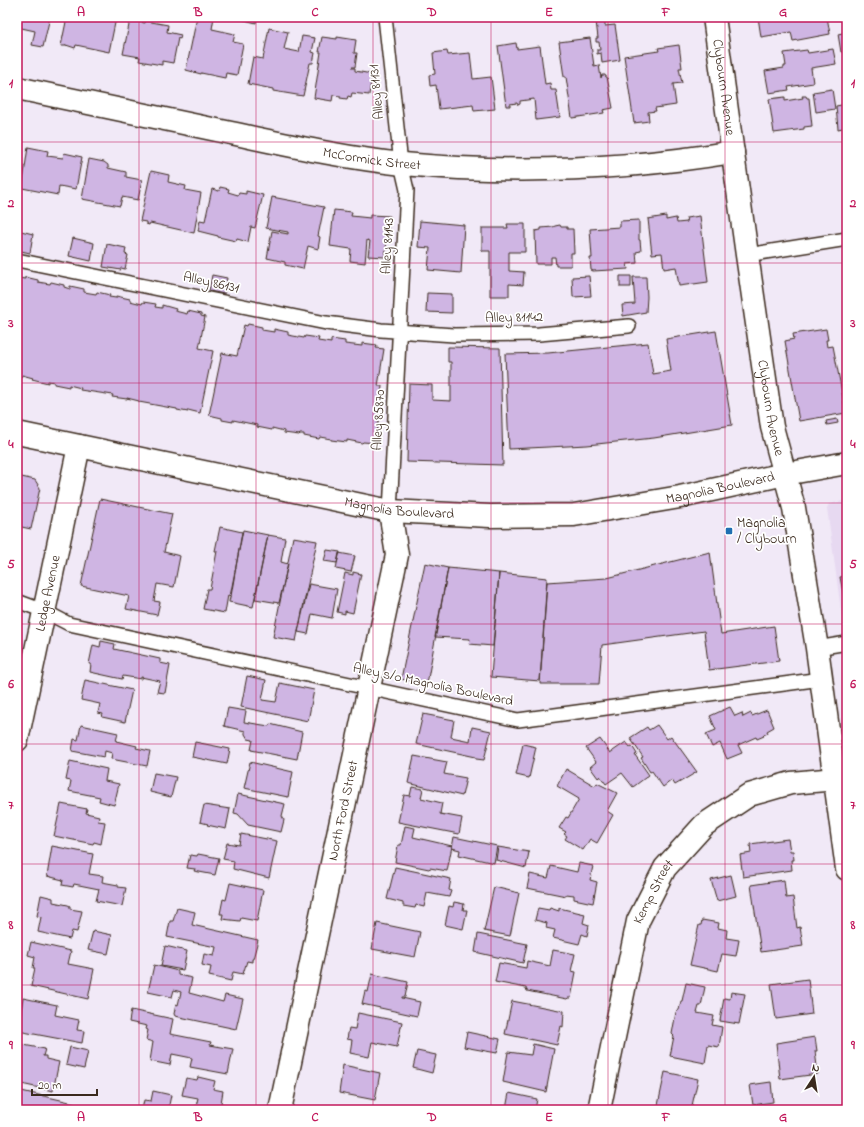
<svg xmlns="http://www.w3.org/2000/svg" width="864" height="1127" font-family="'Indie Flower',sans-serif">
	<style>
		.built { fill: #e7d9f1 }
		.building { fill: #cfb5e3; stroke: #3b2a1e }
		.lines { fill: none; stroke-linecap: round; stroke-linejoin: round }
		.service-casing { stroke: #3b2a1e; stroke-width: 16 }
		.minor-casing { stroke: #3b2a1e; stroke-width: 25 }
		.tertiary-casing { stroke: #3b2a1e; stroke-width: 25 }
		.secondary-casing { stroke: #3b2a1e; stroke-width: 25 }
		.service { stroke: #fff; stroke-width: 13 }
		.minor { stroke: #fff; stroke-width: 22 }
		.tertiary { stroke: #fff; stroke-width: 22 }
		.secondary { stroke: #fff; stroke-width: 22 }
		.grid { fill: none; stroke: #c2185b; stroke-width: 1; stroke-opacity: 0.55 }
		.poi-dot { fill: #1f6fb2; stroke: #fff; stroke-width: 1.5 }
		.labels { text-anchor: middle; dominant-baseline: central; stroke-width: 3.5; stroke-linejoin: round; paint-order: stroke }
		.street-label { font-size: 14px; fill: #3b2a1e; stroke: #fff }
		.poi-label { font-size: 14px; fill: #3b2a1e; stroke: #fff; text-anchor: start }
		.neatline { fill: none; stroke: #c2185b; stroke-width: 1.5 }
		.grid-label { font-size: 13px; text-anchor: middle; font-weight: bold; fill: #c2185b }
	</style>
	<rect width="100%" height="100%" fill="#f1e9f7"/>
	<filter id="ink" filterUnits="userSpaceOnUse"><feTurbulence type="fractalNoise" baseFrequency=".025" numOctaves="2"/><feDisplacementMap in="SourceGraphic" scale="8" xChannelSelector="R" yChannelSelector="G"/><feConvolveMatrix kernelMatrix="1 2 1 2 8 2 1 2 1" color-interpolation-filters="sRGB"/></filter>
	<g filter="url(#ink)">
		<path class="built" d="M847 500V632H844L827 508 829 504Z"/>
		<path class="building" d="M17 17H50L43 47 32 45 35 31 17 27Z
			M67 17H110L116 18 109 52 76 45 75 48 66 45V46H61Z
			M197 17H214L212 29 235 34 233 42 243 44 237 75 226 73 225 78 201 73V74L186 70Z
			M238 17H257L256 23 237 18Z
			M444 17H460L444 19Z
			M758 17H798V19L810 17H827L830 34 793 41 791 32 761 37Z
			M130 20 145 23 146 21 168 25 167 32 181 35 180 39 178 38 173 63 162 61V65L139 61 140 57 123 54Z
			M605 20V26L615 25 620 60 602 63 601 53 597 54V50H600L599 42H596V38H598L596 21Z
			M269 28 288 32 284 49 299 52 302 36 315 38 312 52 315 53 313 63H310L303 96 273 91V89L248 84 253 57 263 59Z
			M847 32V51L841 52 838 34Z
			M322 37 337 39V37L356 40 354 53H357L355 67H352V68H355V71L372 74 369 95 352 93 351 97 348 96 347 99 340 98V96L333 95 332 101 314 98 321 52H319Z
			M590 38 594 66 599 65 601 78 602 75H605L606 77H607L613 108 603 110 604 113 572 118 566 77H564L559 42Z
			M516 43 517 49 540 46 545 84 550 83 551 90H556L560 117 536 120 534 99 520 101V104L518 105 517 103 510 104V106H506L498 46Z
			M679 45 682 68H679L682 83 673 84 676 105 655 108 656 111 648 112 649 121 634 123 624 56 659 51 658 48Z
			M833 49 836 64 811 68 813 83 788 87 789 90 769 93 765 71 784 68V66H786L784 53 807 50 808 53Z
			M447 51 448 55 470 53 473 79 491 77 495 109 474 111 473 105 439 109 436 85 430 86 429 75 435 74 433 53Z
			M832 89 835 109 816 112 813 92Z
			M802 96H806L807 98H809L812 126 804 127V129L774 133 769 99 785 97V101L803 98Z
			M847 104V127L838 129 836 106Z
			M28 147 48 151 47 156 63 158 64 153 82 157 76 189 59 186 58 195 22 188Z
			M17 152 20 153 17 165Z
			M89 159 104 162 108 165V168L126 172V177L142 180 138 200 122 197 120 206 82 199Z
			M151 171 169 175 168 182 186 186 185 190 201 193 194 233 150 223 149 225 146 224V222L140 221Z
			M220 187 229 189 228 192 238 195 239 193 246 194V191L263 195 255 228 251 227 248 242 237 239 236 241 218 237V236L198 231 200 220 205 221 212 189 219 191Z
			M272 197 324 207 318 236 320 237 318 249 308 246 303 269 285 265V262L267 258 272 231 288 234V232L266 228Z
			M334 210 352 212 351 216 370 218V215L390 216 385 257 368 256 370 241 367 240 365 263 350 261 351 249 330 246Z
			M666 216V220L676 218 677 223 687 222 686 218 700 216 708 282 679 286 676 267 664 269 662 253 652 254 648 219Z
			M639 220V240H640L641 251 636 252 637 263 627 264 628 269 593 271 591 270 590 258H592L590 229 620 227V221Z
			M420 221 464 225 461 273 428 270 430 248 418 247Z
			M507 224H525V252H509V271L524 272 523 285 509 284V296H490V251H482V228H508Z
			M560 225 561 227H567V229H573L574 253H571V266H556L555 257H551V264H536L535 231 541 230V228L553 227 555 226Z
			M17 230 33 234 30 253 17 250Z
			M73 238 94 243 91 261 69 256Z
			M107 244 126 248 125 254 128 255 125 269 121 268V270L103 267Z
			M17 275H19L18 278 25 279V277L38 280V282L50 284 51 282 64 285V287L70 289V286L84 289V292L96 294 97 292 110 295 109 297 116 298V296L130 299V301L142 304 143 302 156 304 155 307 162 308V305L176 309 175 311 187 314 188 311 201 314V316L205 317 199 348 213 351 200 413 188 410V412L177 410V409L139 402V401L127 398V399L112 397 113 395 80 390 81 388 69 385V387L54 384V382L48 381V383L32 379 33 378 22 375 21 377 17 376Z
			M212 275 227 278 224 294 209 291Z
			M589 276 591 296 573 297 572 277Z
			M620 276H631V287H620Z
			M633 277H646L647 297 646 312 623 316 622 305 635 304Z
			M427 293 452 294V313L426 312Z
			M248 324 262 327V330L274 332V329L288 332V335L304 338 305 336 319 338 318 341 331 343V339L345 341V344L362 346V343L377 345 376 348 384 349 378 386H382L376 443 363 442 362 443 347 440V442L331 440V439L320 437 319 439 304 436V434H300L299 435 284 433V431L272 428V430L257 427V425L233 420V422L222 420V418L209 415 222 353 237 356 244 325 247 326Z
			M826 329 828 340H826L827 347 833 346 846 413 799 421 785 341 794 339 793 334Z
			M716 331 732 425 654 438 587 445 509 449 505 354 548 353 648 343 653 374 671 371 666 339Z
			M448 347 500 348 503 465 407 462 409 384 432 385V400L451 401V362H448Z
			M837 419 838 423 827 425 826 421Z
			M17 476 35 480 40 488 31 529 17 526Z
			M100 499 172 514 164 552 180 556 174 587 157 584 154 601 160 602 157 615 126 609 129 596 81 586Z
			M220 527 242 532 231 596 228 595 225 613 203 609 207 589H210L217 551H215Z
			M243 530 268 535 253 607 229 602Z
			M268 535 285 538 281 562 288 564 279 603 255 599Z
			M293 537 317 541 296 641 273 637Z
			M327 550 340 552 337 563 324 561Z
			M710 552 721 634 774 626 779 661 709 670 704 631 602 645 599 684H540L547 582 607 578Z
			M339 553 355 556 351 572 336 569Z
			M425 563 448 568 427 684 401 679Z
			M448 568 499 573 493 646 469 644 470 639 435 637Z
			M353 572 361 574 353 613 345 611V614L337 612 345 573 353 575Z
			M499 573 547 578 540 681 491 677Z
			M847 576V603H845L840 577Z
			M309 584 337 589 332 618 312 614 308 634 298 632Z
			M101 641 115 644 114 649 160 659V663L170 665 165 693 157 692 160 681 141 677V679L123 676 122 679 90 672 91 664H89L93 645 100 647Z
			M247 676 266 680 262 700 276 702 280 683 314 690 308 721 241 707Z
			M85 680 132 690 125 722 102 717 103 714 98 713 100 704 81 700Z
			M730 707 735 716 742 713 743 717 751 713 752 716 767 710 774 727 767 731 768 733 763 735 764 736 757 739 756 737 738 745 742 753 727 759 720 743 712 747 706 734 716 730 710 716Z
			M228 708 246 711 244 722 269 726 270 724 302 732 297 759 251 750 253 740 248 739 245 734V731L224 726Z
			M423 714 454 720 451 737 470 741 472 727 491 731 484 760 476 759V757L416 744Z
			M81 725 118 733 116 741 137 746 136 748 150 751 147 766 111 759 112 753 105 751 104 757 72 751 74 739 78 740Z
			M657 725 667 739 671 736 697 772 675 785 672 780 663 787 652 771 650 772 641 758 643 757 630 738 647 727 649 730Z
			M600 739 610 753 626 742 630 747 632 746 637 754 635 755 649 775 633 787 622 773 606 784 600 776 598 778 590 767 596 762 586 748Z
			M195 742 230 749 227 764 192 757Z
			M523 744 536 747 529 778 516 775Z
			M414 756 447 762 444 774 466 778 462 796 408 783Z
			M70 761 107 769 105 781 119 784 114 805 99 801 100 797 69 791 71 781 66 780Z
			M250 762 293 772 288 797 244 788Z
			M566 769 595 786 597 783 617 793 607 811 613 815 597 843 590 839 583 850 565 839 567 836 564 834 566 832 559 828 566 817 568 818 579 799 557 786Z
			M154 773 176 777 171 797 150 792Z
			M412 787 423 789 421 798 442 803 440 814 462 818 459 834 398 822 404 795 410 796Z
			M238 794 285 804 282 816 284 820 281 832 248 825 238 814 234 813Z
			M61 804 87 809 86 813 99 816 98 821 105 822 101 844 94 842 93 844 54 836Z
			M204 805 230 809 226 829 207 825 208 824 200 822Z
			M405 826 415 828 413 837 452 846 447 871 430 868 429 869 395 862 398 845H401Z
			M241 834 277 841 269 878 233 869 234 861 223 859 227 843 239 845Z
			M454 837 497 846 494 863 459 855 460 850 452 848Z
			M788 839 790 851H793L794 860H791L792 870 743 877 740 855 751 853 750 844Z
			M52 846 93 854 89 874 103 876 102 882 118 885V887L126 888 122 906 96 901 99 889 74 884 73 887 62 885 63 880 47 876Z
			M498 847 529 852 526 868 496 860Z
			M198 854 219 858 215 875 194 871 195 869 187 868 190 855 197 856Z
			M579 863 593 866 590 880 597 882 593 903 574 899V895L566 894V896L527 888 530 874 548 878 551 866 577 872Z
			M395 867 451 879 449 890 451 891 449 897 427 893 424 907 416 905 415 908 403 906V903L387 899Z
			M731 875 736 896 717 901 711 880Z
			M784 880 786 898 793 897 797 928 800 927 803 946 761 952 751 885Z
			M230 883 263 890 257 921 241 918 240 921 222 919 223 914H220L223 899 226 900Z
			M494 887 519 893 510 936 484 931Z
			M41 895 53 898V902L68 905 70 906V909L82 911 77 932 72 931 70 939 38 932 41 917 37 916Z
			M454 902 464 904 463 910H467L463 929 445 925 449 906 453 907Z
			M177 908 195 912 192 925 258 940 253 959H252V962L247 961 243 974 233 972 231 981 209 976 211 967 202 965 204 954 214 956 216 947 167 937 170 921H173Z
			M538 908 549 910 550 908 559 911V908L585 914 583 923 589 925 587 936 582 934 579 944 553 938 555 930 546 928 547 923 535 920Z
			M702 920 719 923 718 928 727 930 726 938 739 940 736 956 722 954 718 971 690 965 699 925H701Z
			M377 923 420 932 415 957 372 949Z
			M93 931 112 935 108 954 88 950Z
			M478 934 527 944 523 963 475 952Z
			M31 942 71 951 68 964 94 969 88 999 31 986 35 968H33L35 957 28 955Z
			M165 946 187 951 183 970 161 966Z
			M553 950 575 954 571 971 576 972 571 998H568L567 999 527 991 526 988 495 982 499 963 526 968 527 961 550 966Z
			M154 965 178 971V975L192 978 189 993 223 1002 225 995 243 999 236 1029 175 1016 174 1014 176 1004 178 1005 181 992 174 990 172 997 148 992Z
			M372 974 408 982 405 997H402V998L420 1002 417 1016 362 1004 365 991 368 992Z
			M808 979 812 1014 776 1019 771 984Z
			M686 983 705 987 701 1006H699L697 1013 714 1016 712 1025 722 1027 719 1047 708 1045 705 1063 670 1056 674 1036 672 1034 676 1012 679 1010 681 1001H682Z
			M731 992 745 994 739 1024 720 1021 724 998 730 999Z
			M23 998 57 1005 55 1015 79 1020 77 1030 84 1031 82 1043 18 1031Z
			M512 1001 564 1011 563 1027 561 1026 557 1045 505 1034Z
			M131 1010 173 1019 170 1034 211 1042 210 1045 233 1049 228 1074 190 1067 192 1058 172 1054 170 1065 150 1061 153 1042 146 1040 148 1030 146 1029 147 1026 129 1022Z
			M358 1013 402 1022 397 1047 372 1042 369 1057 350 1053 352 1040 347 1039 349 1028 355 1029Z
			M467 1032 500 1039 497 1053 464 1047Z
			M815 1037 817 1051H815L818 1074 780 1079 776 1043Z
			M18 1044 45 1049 43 1056H46V1059L59 1062 53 1091 17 1083Z
			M533 1044 554 1049 546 1092 503 1082 508 1052 531 1055Z
			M70 1047 88 1051 84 1069 66 1065Z
			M417 1051 436 1055 432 1073 413 1068Z
			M343 1065 380 1073 375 1100 339 1093Z
			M665 1072 698 1079 691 1110H657Z
			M198 1077 215 1081 213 1089 223 1091 221 1103 226 1105 225 1110H195L198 1098 182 1095 186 1078 197 1080Z
			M771 1082 773 1102 753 1105 750 1085Z
			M17 1090 74 1103 73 1110H17Z
			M153 1091 171 1095 168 1110H142L144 1100 151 1101Z
			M509 1093 537 1099 535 1110H501V1107L506 1109Z
			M770 1105V1110H744V1108Z"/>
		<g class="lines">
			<g class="service-casing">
				<path id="service" d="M385 17 401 164 407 190 390 511
					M747 255 847 239
					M17 260 326 323 381 330 454 335 539 334 629 326
					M17 601 44 611 69 624 518 720 821 679
					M817 648 847 643"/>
			</g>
			<g class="minor-casing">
				<g id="minor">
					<path id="s1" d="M714 17 747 255 772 427 794 508 817 648 847 869"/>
					<path id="s2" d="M17 88C88 103 159 118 231 133 288 145 345 158 403 164 512 174 624 170 733 152"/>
					<path id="s3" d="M280 1110 397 555 390 511"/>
					<path id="s4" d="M599 1110 638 921 665 868 704 825 749 795 791 783 836 779"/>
				</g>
			</g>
			<g class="tertiary-casing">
				<g id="tertiary">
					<path id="s5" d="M17 740 79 446"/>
				</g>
			</g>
			<g class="secondary-casing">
				<g id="secondary">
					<path id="s6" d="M17 433 390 511 490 516 574 515 680 497 785 474 847 463"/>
				</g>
			</g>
			<use href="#service" class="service"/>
			<use href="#minor" class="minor"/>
			<use href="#tertiary" class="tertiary"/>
			<use href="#secondary" class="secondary"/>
		</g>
	</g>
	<path class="grid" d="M139 17V1110M256 17V1110M373 17V1110M491 17V1110M608 17V1110M725 17V1110M17 142H847M17 263H847M17 383H847M17 503H847M17 624H847M17 744H847M17 864H847M17 985H847"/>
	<rect class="poi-dot" x="725" y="527" width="8" height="8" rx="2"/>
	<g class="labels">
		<g class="street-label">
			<text stroke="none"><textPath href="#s1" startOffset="71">Clybourn Avenue</textPath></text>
			<text transform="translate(377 92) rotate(-96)">Alley 81131</text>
			<text stroke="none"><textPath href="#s2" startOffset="362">McCormick Street</textPath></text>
			<text transform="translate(388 246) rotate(-87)">Alley 81143</text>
			<text transform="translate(211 283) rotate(12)">Alley 86131</text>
			<text transform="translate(514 318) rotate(-1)">Alley 81142</text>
			<text stroke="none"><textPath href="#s1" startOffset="395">Clybourn Avenue</textPath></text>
			<text transform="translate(379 420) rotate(-87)">Alley 85870</text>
			<text stroke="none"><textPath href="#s6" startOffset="714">Magnolia Boulevard</textPath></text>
			<text stroke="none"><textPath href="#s6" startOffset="390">Magnolia Boulevard</textPath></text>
			<text stroke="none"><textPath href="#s5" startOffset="150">Ledge Avenue</textPath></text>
			<text transform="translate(433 685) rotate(12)">Alley s/o Magnolia Boulevard</text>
			<text stroke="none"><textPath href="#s3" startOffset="306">North Ford Street</textPath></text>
			<text stroke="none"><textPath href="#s4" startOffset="226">Kemp Street</textPath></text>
		</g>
		<g class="poi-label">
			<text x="737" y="523">Magnolia<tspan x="737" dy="16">/ Clybourn</tspan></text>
		</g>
	</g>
	<rect width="864" height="1127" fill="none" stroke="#fff" stroke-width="44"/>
	<g transform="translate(814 1077) rotate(12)" stroke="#ffffff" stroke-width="3" paint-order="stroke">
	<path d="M0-3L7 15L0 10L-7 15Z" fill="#3b2a1e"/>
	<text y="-6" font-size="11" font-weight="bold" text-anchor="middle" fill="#3b2a1e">N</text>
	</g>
	<path d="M32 1089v6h65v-6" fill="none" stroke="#3b2a1e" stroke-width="2"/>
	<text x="38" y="1089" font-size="12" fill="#3b2a1e" stroke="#ffffff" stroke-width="3" paint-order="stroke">20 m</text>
	<rect x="22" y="22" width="820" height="1083" class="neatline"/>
	<g class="grid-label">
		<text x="81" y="16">A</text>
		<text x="198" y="16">B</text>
		<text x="315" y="16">C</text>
		<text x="432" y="16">D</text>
		<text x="549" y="16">E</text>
		<text x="666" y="16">F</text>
		<text x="783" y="16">G</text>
		<text x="11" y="87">1</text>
		<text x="853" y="87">1</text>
		<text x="11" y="207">2</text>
		<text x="853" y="207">2</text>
		<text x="11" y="327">3</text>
		<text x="853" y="327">3</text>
		<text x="11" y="448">4</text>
		<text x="853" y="448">4</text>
		<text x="11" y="568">5</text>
		<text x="853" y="568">5</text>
		<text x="11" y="688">6</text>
		<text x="853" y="688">6</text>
		<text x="11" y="809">7</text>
		<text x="853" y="809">7</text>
		<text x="11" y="929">8</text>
		<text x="853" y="929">8</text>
		<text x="11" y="1049">9</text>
		<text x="853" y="1049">9</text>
		<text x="81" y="1121">A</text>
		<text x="198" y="1121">B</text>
		<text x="315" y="1121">C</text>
		<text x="432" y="1121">D</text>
		<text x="549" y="1121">E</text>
		<text x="666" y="1121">F</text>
		<text x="783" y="1121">G</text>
	</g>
</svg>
